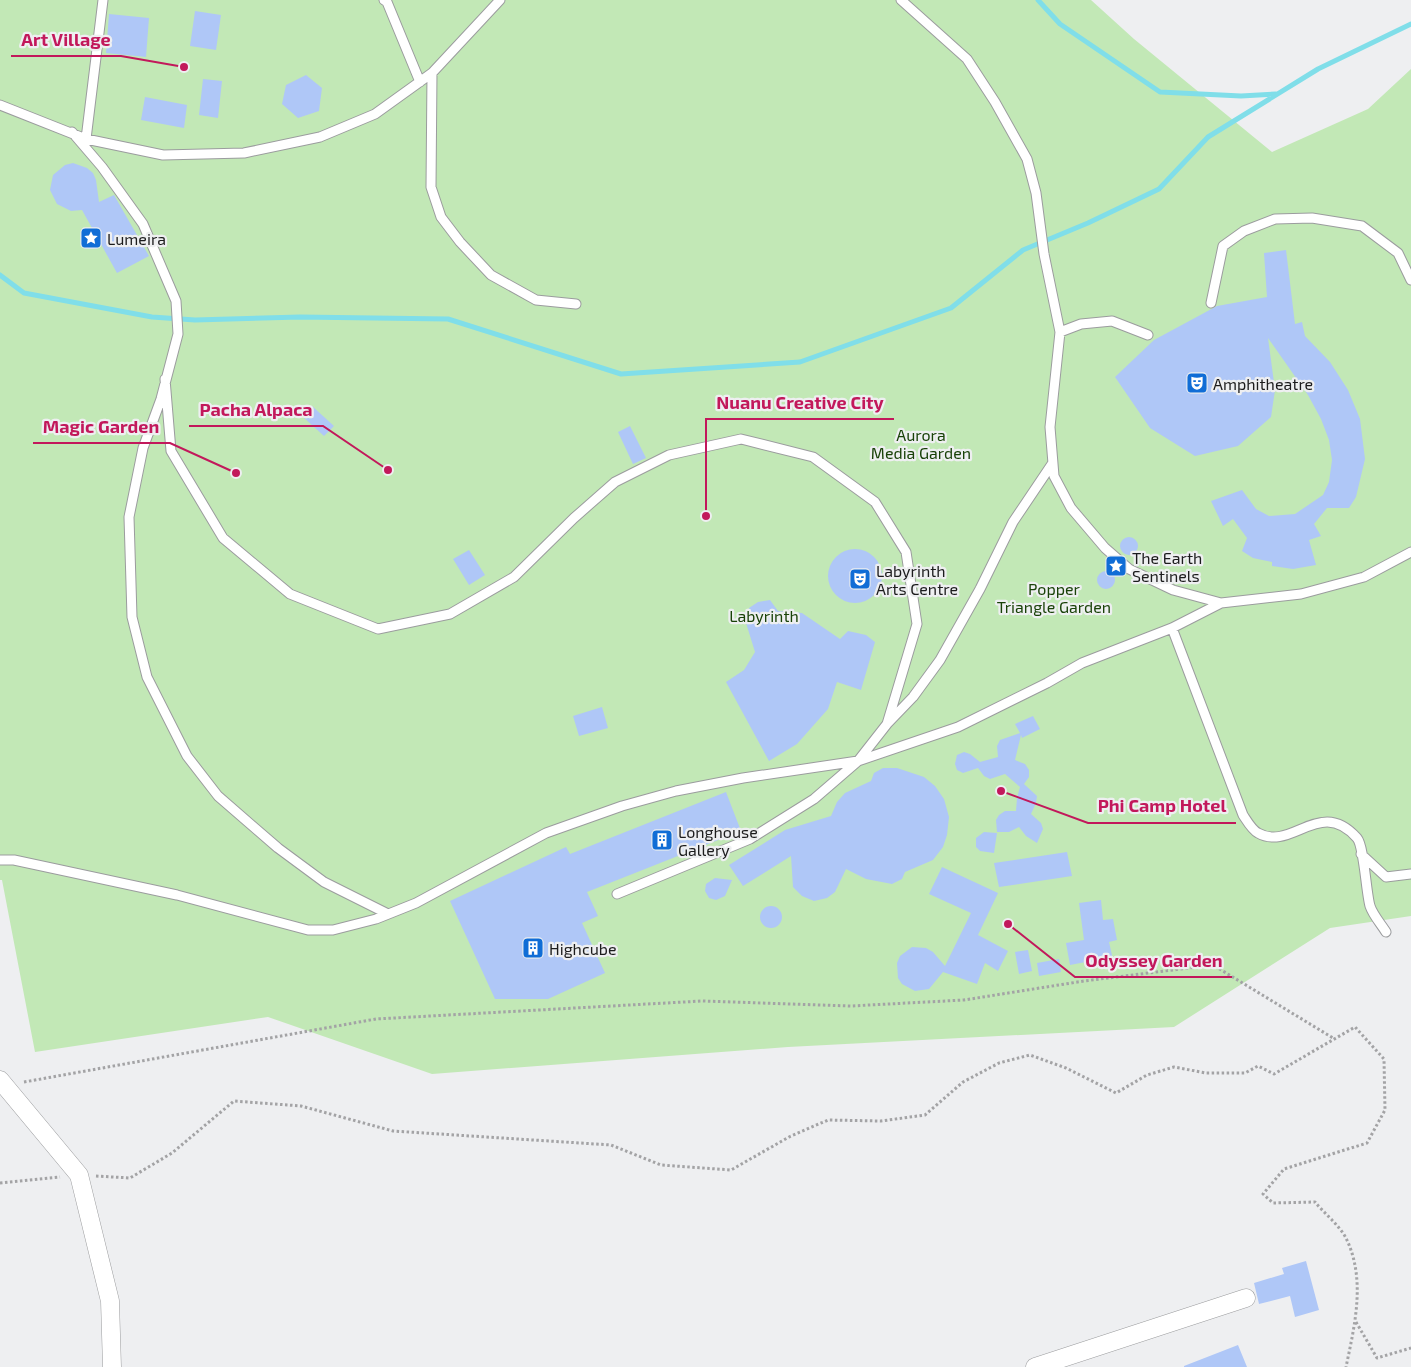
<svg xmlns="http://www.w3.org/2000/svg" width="1411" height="1367" font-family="'Exo 2',sans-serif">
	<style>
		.green { fill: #c2e8b6 }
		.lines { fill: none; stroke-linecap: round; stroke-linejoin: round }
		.stream { stroke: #80dee9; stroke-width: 5 }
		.building { fill: #afc7f7 }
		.lane-casing { stroke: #9b9c9e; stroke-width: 11 }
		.street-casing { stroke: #9b9c9e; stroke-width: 19 }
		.path { stroke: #a3a3a5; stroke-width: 3; stroke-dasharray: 2.5 2.5; stroke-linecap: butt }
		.lane { stroke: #fff; stroke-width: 9 }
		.street { stroke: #fff; stroke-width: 18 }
		.labels { text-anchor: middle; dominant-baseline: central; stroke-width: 4.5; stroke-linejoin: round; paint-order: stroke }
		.poi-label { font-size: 16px; fill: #1c1c1d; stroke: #eeeff1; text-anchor: start }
		.park-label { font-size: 16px; fill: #194208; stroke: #eeeff1 }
		.leader { fill: none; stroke: #c2185b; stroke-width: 2 }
		.callout-dot { fill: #c2185b; stroke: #eeeff1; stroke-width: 2 }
		.callout-label { font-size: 18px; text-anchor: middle; font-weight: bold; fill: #c2185b; stroke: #eeeff1; stroke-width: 4.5; stroke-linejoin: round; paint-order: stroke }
	</style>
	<rect width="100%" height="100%" fill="#eeeff1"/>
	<path class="green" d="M0 0H1091L1134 39 1272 152 1368 109 1411 69V916L1330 928 1174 1027 788 1047 432 1074 268 1017 35 1052 2 880H0Z"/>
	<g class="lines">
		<path class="stream" d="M1038 0 1060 24 1160 92 1241 96 1276 94
			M0 275 24 293 152 317 195 320 300 317 448 319 621 374 800 362 951 308 1023 250 1088 223 1159 189 1208 137 1318 69 1411 24"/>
	</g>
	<path class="building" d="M195 11 221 15 216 50 190 46Z
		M109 14 149 18 146 57 106 53Z
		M306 75 322 88 319 111 298 118 282 104 286 85Z
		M203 79 222 81 218 118 199 115Z
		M145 97 187 105 184 128 141 120Z
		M73 163 87 168 93 173 96 180 99 202 114 195 149 256 117 273 82 210 71 211 57 204 50 190 53 175 65 165Z
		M1286 250 1295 324 1302 322 1305 336 1330 362 1348 390 1360 419 1365 459 1356 497 1349 508H1327L1314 524 1321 536 1309 540 1316 565 1293 569 1272 566V562L1253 558 1242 551 1247 538 1233 519 1223 526 1211 501 1242 490 1256 509 1269 516 1295 514 1323 495 1329 482 1332 460 1329 440 1321 419 1308 395 1268 338 1275 390 1271 417 1238 446 1195 456 1150 428 1115 377 1154 340 1217 306 1267 297 1264 253Z
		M312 406 334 426 324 436 303 417Z
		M630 426 646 458 633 464 618 432Z
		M1120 546a9 9 0 1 1 18 0a9 9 0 1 1-18 0Z
		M828 576a27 27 0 1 1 54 0a27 27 0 1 1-54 0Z
		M469 550 485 575 469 585 453 559Z
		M1097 580a9 9 0 1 1 18 0a9 9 0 1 1-18 0Z
		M770 600 778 611 802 613 840 639 848 631 866 635 875 642 861 690 837 682 828 709 797 744 769 761 726 682 744 670 755 652 746 623 749 608 758 602Z
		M602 707 608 728 579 736 573 716Z
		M1033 716 1040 729 1022 738 1021 735 1015 760 1025 764 1029 770V777L1024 784 1037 796 1036 803 1031 814 1041 823 1043 829 1037 843 1026 836 1019 827 1009 832H997L996 820 999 815 1005 811H1016L1017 798 1020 787 1005 774 990 779 984 776 978 768 963 773 957 770 955 764 957 755 964 752 970 754 980 762 998 757 997 746 1000 740 1020 733 1015 724Z
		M883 768H897L924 777 935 786 944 799 949 817 947 835 943 847 933 860 905 872 902 879 892 884 866 879 846 869 835 892 827 898 814 901 802 896 793 887 791 856 743 886 729 865 785 830 831 816 837 802 845 793 871 781 874 773Z
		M726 792 741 831 587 892 598 916 582 923 605 973 548 999H495L450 901 566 847 570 854Z
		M984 832 997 833 994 853 980 851 976 847V838Z
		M1067 852 1072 876 999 887 994 863Z
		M942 867 998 893 978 935 1008 951 998 971 985 963 977 984 943 972 929 989 915 991 902 984 898 978 897 963 900 956 912 947 926 948 933 952 945 966 971 913 929 894Z
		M715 878 732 880 725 896 716 900 709 898 705 891 706 884Z
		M1101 900 1103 920 1113 919 1117 940 1109 942 1114 964 1092 968 1091 961 1070 965 1066 943 1084 940 1079 903Z
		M760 917a11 11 0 1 1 22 0a11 11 0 1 1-22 0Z
		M1028 950 1032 971 1019 974 1015 952Z
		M1059 959 1061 972 1039 976 1037 963Z
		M1306 1261 1319 1310 1295 1317 1290 1296 1259 1304 1254 1283 1284 1274 1282 1268Z
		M1238 1345 1247 1367H1184V1366Z"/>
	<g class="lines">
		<g class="lane-casing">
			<path id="lane" d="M384 0 387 2 420 82
				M901 0 967 59 995 102 1027 159 1036 193 1044 254 1060 332 1050 427 1054 476 1071 508 1105 548 1129 569 1173 590 1221 603
				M432 73 431 187 441 217 460 242 491 275 536 300 576 304
				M0 105 86 139 163 155 244 153 320 137 375 114 432 73 500 0
				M72 132 102 167 143 224 176 301 178 334 161 399 143 448 129 517 132 617 147 677 187 756 218 796 278 848 324 882 388 914
				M86 139 103 0
				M1211 303 1223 246 1244 231 1275 219 1312 218 1362 226 1398 253 1411 280
				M1060 332 1081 324 1112 321 1148 335
				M165 379 171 451 223 538 290 594 378 629 450 614 514 577 574 518 615 482 669 455 741 439 813 457 875 502 906 552 917 624 887 724
				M1172 628 1243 815C1247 821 1252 830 1258 833 1292 852 1320 796 1357 838 1364 846 1366 892 1370 906 1373 915 1381 924 1386 932
				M1361 854 1386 877 1411 874
				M0 860H14L177 895 308 930H333L376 919 416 903 546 833 622 806 676 791 743 778 858 761 958 727 1047 683 1082 663 1172 628 1221 603 1301 594 1364 577 1411 552
				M617 894 750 839 814 799 858 761 887 724 913 697 940 660 980 589 1013 522 1052 464"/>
		</g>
		<g class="street-casing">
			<path id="street" d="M0 1080 79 1175 110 1301 112 1367
				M1035 1367 1246 1298"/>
		</g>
		<path class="path" d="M24 1082 376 1019 702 1001 851 1006 964 1000 1084 981 1213 965 1333 1038
			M96 1176 130 1178 172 1153 234 1101 301 1106 393 1131 611 1145 661 1165 731 1170 789 1137 828 1120 881 1121 925 1115 963 1082 999 1063 1030 1055 1066 1068 1116 1093 1147 1075 1174 1067 1206 1073H1245L1258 1066 1274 1074 1355 1027 1384 1059 1385 1110 1367 1143 1284 1169 1263 1194 1273 1203 1315 1202C1324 1213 1339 1225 1346 1238 1366 1279 1355 1324 1346 1367
			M0 1183 60 1177
			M1356 1322 1377 1358 1411 1348"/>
		<use href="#lane" class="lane"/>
		<use href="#street" class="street"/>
	</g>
	<defs>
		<g id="sight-square" transform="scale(1.125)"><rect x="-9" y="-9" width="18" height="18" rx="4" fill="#106dd6" stroke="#eeeff1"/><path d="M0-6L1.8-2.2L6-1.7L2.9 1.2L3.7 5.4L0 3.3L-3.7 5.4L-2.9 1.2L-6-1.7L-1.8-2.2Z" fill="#fff"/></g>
		<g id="theatre-square" transform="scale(1.125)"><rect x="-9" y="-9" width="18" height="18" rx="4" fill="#106dd6" stroke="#eeeff1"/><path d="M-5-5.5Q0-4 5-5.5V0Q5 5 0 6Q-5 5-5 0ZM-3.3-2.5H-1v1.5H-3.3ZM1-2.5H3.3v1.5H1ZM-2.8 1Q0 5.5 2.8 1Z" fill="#fff"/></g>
		<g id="building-square" transform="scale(1.125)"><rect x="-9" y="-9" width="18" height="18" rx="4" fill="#106dd6" stroke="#eeeff1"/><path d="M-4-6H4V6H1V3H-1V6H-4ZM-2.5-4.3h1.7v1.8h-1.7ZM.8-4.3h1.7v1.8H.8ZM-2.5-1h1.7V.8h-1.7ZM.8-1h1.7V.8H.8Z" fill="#fff"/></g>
	</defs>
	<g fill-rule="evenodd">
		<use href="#sight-square" x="91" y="238"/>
		<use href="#theatre-square" x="1197" y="383"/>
		<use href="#sight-square" x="1116" y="566"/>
		<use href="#theatre-square" x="860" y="579"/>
		<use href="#building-square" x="662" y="840"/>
		<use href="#building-square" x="533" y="948"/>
	</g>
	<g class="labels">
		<g class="poi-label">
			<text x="107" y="238">Lumeira</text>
			<text x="1213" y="383">Amphitheatre</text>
			<text x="1132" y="557">The Earth<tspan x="1132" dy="18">Sentinels</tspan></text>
			<text x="876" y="570">Labyrinth<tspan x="876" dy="18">Arts Centre</tspan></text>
			<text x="678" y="831">Longhouse<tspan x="678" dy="18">Gallery</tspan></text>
			<text x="549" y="948">Highcube</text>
		</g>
		<g class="park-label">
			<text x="921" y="434">Aurora<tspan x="921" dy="18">Media Garden</tspan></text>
			<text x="1054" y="588">Popper<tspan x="1054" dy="18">Triangle Garden</tspan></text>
			<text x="764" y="615">Labyrinth</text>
		</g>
	</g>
	<path class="leader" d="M184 67L121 56H11M706 516L706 419H894M388 470L323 426H189M236 473L170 443H33M1001 791L1088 823H1236M1008 924L1075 977H1232"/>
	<g class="callout-dot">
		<circle cx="184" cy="67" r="5"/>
		<circle cx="706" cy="516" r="5"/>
		<circle cx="388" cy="470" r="5"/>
		<circle cx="236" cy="473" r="5"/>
		<circle cx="1001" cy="791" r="5"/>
		<circle cx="1008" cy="924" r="5"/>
	</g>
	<g class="callout-label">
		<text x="66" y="46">Art Village</text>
		<text x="800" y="409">Nuanu Creative City</text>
		<text x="256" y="416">Pacha Alpaca</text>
		<text x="101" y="433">Magic Garden</text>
		<text x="1162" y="812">Phi Camp Hotel</text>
		<text x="1154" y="967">Odyssey Garden</text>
	</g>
</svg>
